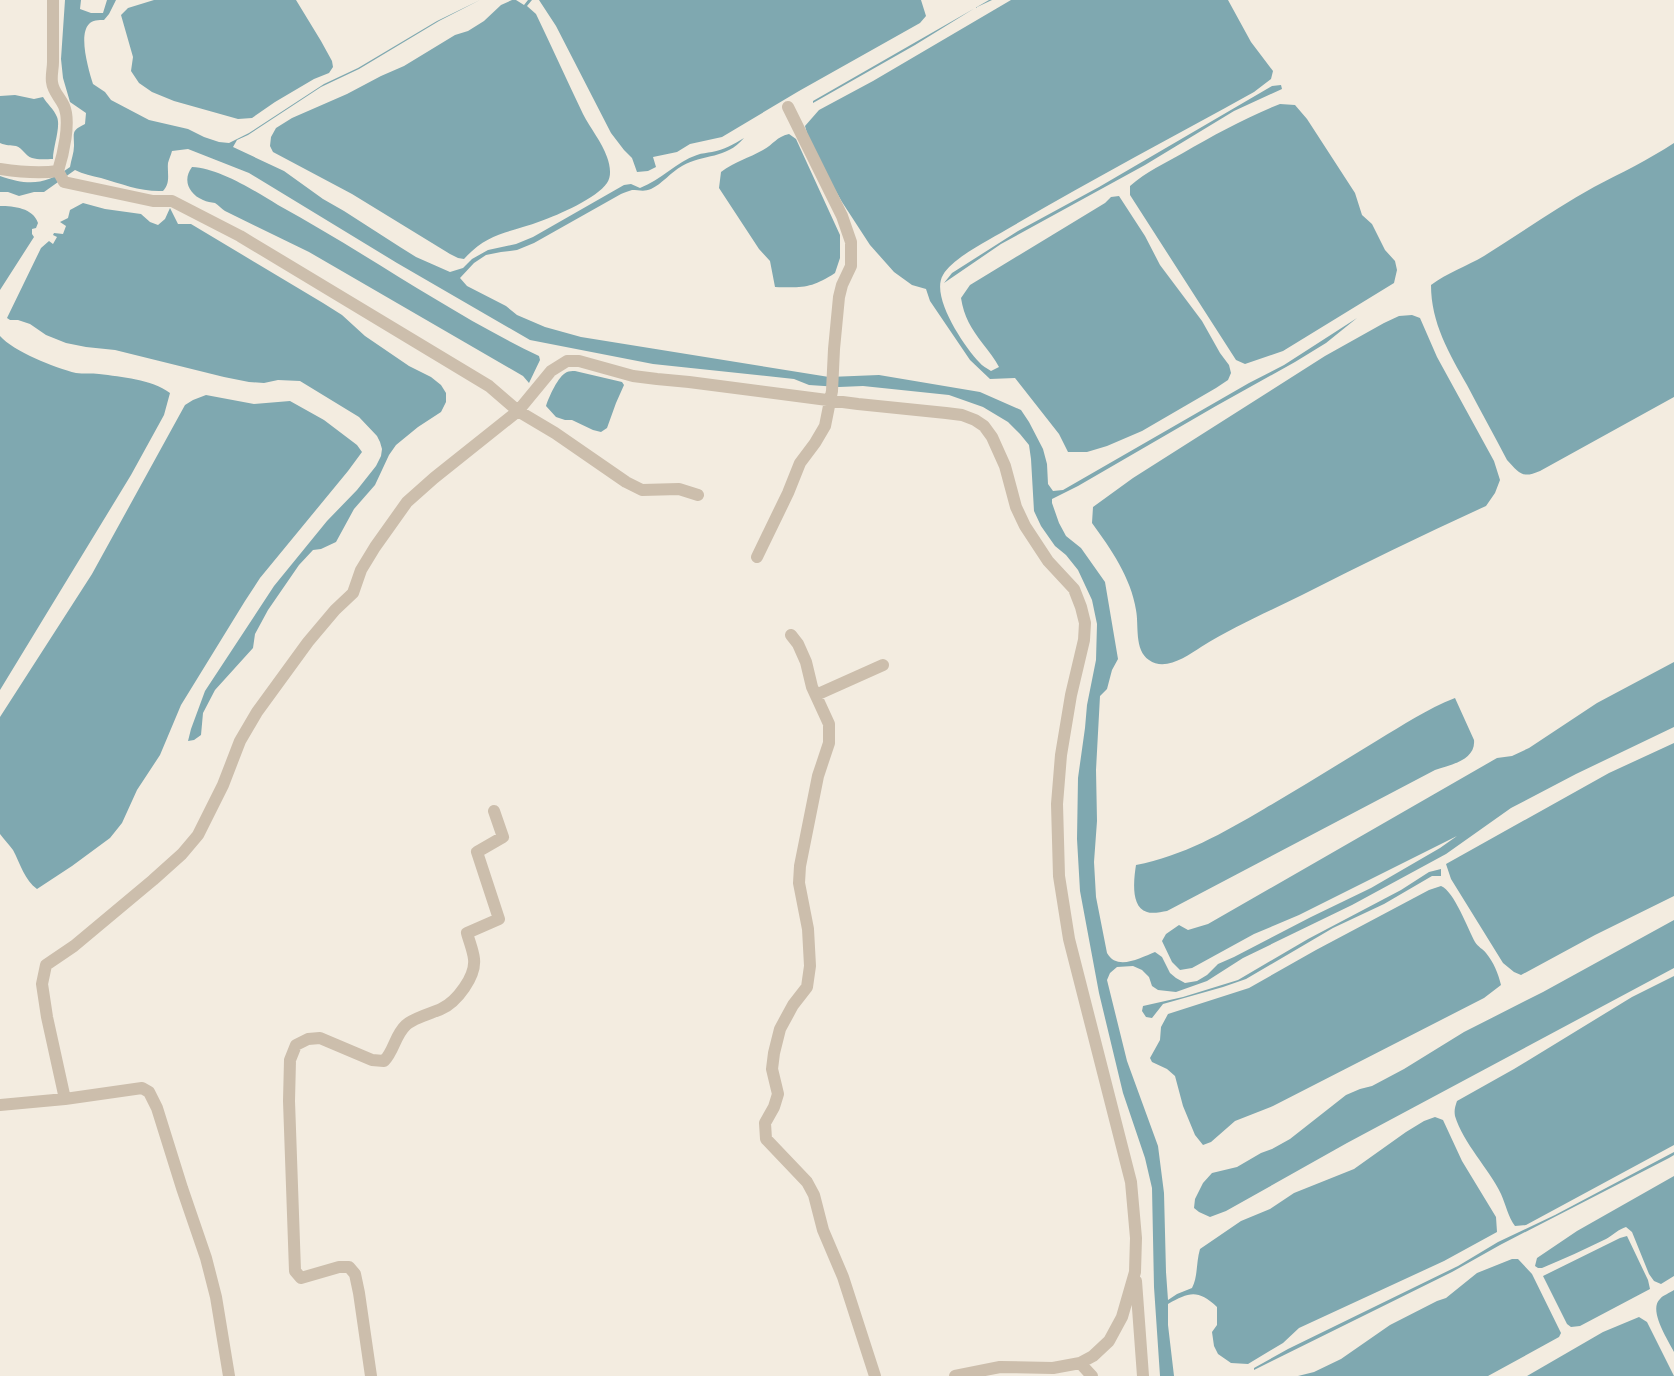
<svg xmlns="http://www.w3.org/2000/svg" width="1674" height="1376" font-family="Helvetica,sans-serif">
	<style>
		.water { fill: #7fa8b0 }
		.lines { fill: none; stroke-linecap: round; stroke-linejoin: round }
		.minor { stroke: #ccbeac; stroke-width: 12 }
	</style>
	<rect width="100%" height="100%" fill="#f3ece0"/>
	<path class="water" d="M65 0H81L80 9 91 13H103L107 0H116L109 14 104 20C99 20 92 20 89 24 78 35 89 71 93 84L105 92 111 100 149 120 188 129 204 137 219 142 229 143 249 133 324 84 358 68 437 21 480 0 439 21 359 69 321 87 248 135 237 140 233 147 284 171 323 199 344 211 400 247 416 257 450 272 463 268 472 259 488 250 516 244 533 237 624 185 631 184 640 188C661 180 676 162 697 155 702 153 707 153 712 152 724 150 734 144 744 138 725 160 705 153 682 166 671 172 662 184 651 189 644 192 639 190 632 190 628 191 624 193 621 194L534 243 517 250 501 252 486 255 474 263 460 278 467 286 506 306 517 315 545 327 581 337 829 377 879 375 980 392 1021 410 1029 422 1043 449 1047 464 1048 484 1053 491 1063 490 1249 383 1284 365 1357 318 1326 343 1295 362 1216 406 1078 486 1052 499V503L1059 523 1066 536 1081 548 1105 582 1118 659 1112 670 1107 689 1100 696 1096 770 1097 821 1094 862 1096 897 1107 953C1117 971 1140 958 1155 952L1162 957 1170 973 1176 978 1185 983 1197 981 1207 975 1218 964 1234 957 1311 917 1371 888 1440 848 1457 836 1299 915 1254 934 1192 968 1180 970 1172 962 1162 941 1166 934 1179 925 1188 930 1208 924 1497 758 1512 756 1529 748 1597 703 1674 662V727L1576 774 1511 808 1446 854 1352 905 1243 958 1207 981 1176 992 1158 990 1152 986 1149 977 1142 970 1133 966 1117 967 1110 973 1107 980 1127 1061 1158 1146 1164 1193 1166 1272 1168 1300 1177 1294 1192 1288C1198 1277 1196 1262 1200 1249L1241 1221 1270 1209 1294 1193 1354 1169 1406 1132 1424 1121 1435 1117 1443 1120 1462 1161 1496 1217 1497 1232 1444 1261 1299 1328 1283 1343 1248 1364 1231 1363 1218 1354 1214 1346 1212 1332 1217 1325V1307C1198 1289 1189 1292 1168 1304V1325L1174 1376H1160L1154 1287 1152 1188 1145 1158 1123 1093 1099 993 1080 891 1077 839 1078 778 1085 728 1087 705 1096 660 1097 624 1092 600 1078 570 1066 555 1055 546 1041 526 1034 511 1031 459 1029 445 1020 434 1008 422 983 407 949 395 863 386 839 387 809 385 794 379 653 364 530 340 397 263 249 173 188 149 172 151C171 155 169 159 168 163 167 173 171 183 163 191 141 192 122 184 101 178 92 176 83 174 75 170L44 192H34L19 196 8 192H0V176C29 186 45 185 70 167 71 160 74 153 74 146 74 132 71 131 85 124L86 113 70 102 63 78 61 59Z
		M154 0H296L321 41 332 61 333 67 329 73 314 79 275 102 252 118 238 119 174 101 152 92 139 83 131 71 133 57 121 15 128 8Z
		M512 0H516L524 5 528 0H532L527 6 536 14C552 47 567 81 583 114 590 128 602 142 607 157 610 165 612 176 607 183 597 198 558 215 541 221 510 233 488 232 464 259L458 258 450 254 352 194 273 152 270 146 271 137 276 128 292 118 347 94 381 76 404 66 455 35 468 31 484 21 501 5Z
		M539 0H921L926 16 920 23 799 91 722 137 690 144 677 152 653 157 656 167 648 171 637 172 632 158 624 150 611 133 556 26Z
		M989 0H992L975 8 915 45 813 103V101Z
		M1011 0H1228L1251 42 1273 71 1271 79 1254 92C1173 137 1091 180 1011 227 993 238 953 257 943 275 930 296 964 346 979 362 982 366 987 368 991 371L999 367C995 359 989 352 983 344 971 328 964 317 961 298L970 285 1105 203 1111 197 1119 196 1145 236 1160 265 1202 321 1220 353 1229 365 1231 373 1228 380 1216 388 1142 431 1107 446 1087 452H1068L1059 434 1015 378 990 379 970 360 930 301 926 289 912 285 894 272 870 245 842 202 811 147 805 126 819 110 873 81Z
		M1281 85 1282 89 1234 111 1145 165 1001 244 944 283 952 273 1018 231 1099 187 1272 86Z
		M15 95 34 99 43 97C47 104 54 109 57 117 61 127 53 147 53 159 47 159 38 160 32 158 25 156 23 148 16 146 10 145 7 146 0 143V96Z
		M1280 104 1295 105 1307 119 1355 193 1362 215 1372 224 1385 250 1395 261 1397 270 1394 283 1283 351 1245 364 1236 360 1130 195V186C1146 172 1165 163 1183 153 1214 135 1247 117 1280 104Z
		M789 134 796 139 840 235V258L835 273C812 288 803 288 775 287L770 261 759 249 719 188 721 172C734 162 749 158 763 150 774 144 776 137 789 134Z
		M1674 143V397L1540 471C1522 479 1519 473 1507 460 1494 435 1480 410 1467 385 1449 353 1431 323 1431 285 1447 273 1467 266 1484 256 1521 233 1556 208 1594 187 1621 173 1648 160 1674 143Z
		M192 167C219 168 255 191 278 205 366 253 449 313 539 356L540 360 529 383 523 376 309 252 225 211C222 209 218 205 215 203 211 202 207 202 203 200 189 194 182 180 192 167Z
		M83 203 105 209 141 214 150 222 158 225 165 219 170 208 178 224H191L323 303 342 315 365 336 409 366 431 377 441 385 446 393V402L441 412 418 427 396 445 389 455 375 485 354 509 336 542 321 549 313 550 299 565 268 610 255 634 253 648 215 690 203 713 201 735 194 740 188 741 191 729 205 691 274 586 327 521 357 490 376 466 381 456 382 449 380 442 377 436 359 417 300 381 278 380 264 383 249 382 224 377 115 350 86 347 66 343 46 335 30 324 18 320H10L7 318 41 248 49 241 53 244 57 237 53 235 54 233 63 234 66 226 60 222 68 218 70 210Z
		M0 206C14 206 33 208 38 223L36 228 32 229V234L34 237 0 290Z
		M1412 315 1420 318 1437 357 1494 461 1500 480 1495 493 1486 506C1424 534 1363 564 1302 595 1268 612 1233 627 1201 647 1187 656 1165 672 1149 660 1134 650 1139 625 1136 610 1131 578 1111 549 1092 523L1093 507 1133 478 1325 356 1384 323 1399 316Z
		M0 336C13 351 55 368 76 373 83 374 92 373 99 374 122 377 151 379 170 393L164 415 131 475 0 690Z
		M575 371 622 382 624 385 616 403 607 428 601 432 593 430 572 420H565L556 417 546 406C549 397 558 376 567 372 569 371 572 371 575 371Z
		M206 395 254 404 290 401 324 420 357 445 362 452 348 471 260 578 245 601 181 705 160 755 137 790 122 823 110 838 72 866 37 889C25 881 20 863 13 850 9 845 4 839 0 834V717L92 574 185 405 193 400Z
		M1455 698 1474 740C1476 760 1450 765 1435 770L1167 911C1161 912 1152 914 1147 912 1130 907 1134 878 1136 865 1183 856 1223 833 1264 809 1302 787 1340 763 1378 740 1403 725 1427 709 1455 698Z
		M1674 743V896L1595 935 1521 975 1514 972 1503 963 1451 879 1446 864 1609 773Z
		M1441 869V876H1432L1384 904 1333 928 1246 979 1223 987 1163 1004 1152 1018 1146 1017 1142 1011 1143 1006 1183 997 1238 980 1308 939 1401 890 1429 872Z
		M1441 886C1454 891 1468 929 1475 942 1478 947 1483 949 1486 953 1494 963 1498 973 1501 985L1484 998 1273 1106 1235 1121 1211 1142 1203 1145 1195 1135 1183 1106 1175 1076 1167 1069 1152 1062 1150 1058 1160 1040 1161 1027 1168 1014 1249 988 1316 950 1429 890Z
		M1674 920V968L1347 1143 1226 1211 1210 1217 1199 1212 1194 1208 1195 1199 1203 1183 1212 1173 1237 1167 1261 1153 1272 1149 1290 1139 1346 1095 1360 1089 1372 1086 1404 1069 1464 1032 1543 992Z
		M1674 976V1145L1526 1225 1515 1226C1508 1217 1506 1205 1501 1194 1489 1169 1463 1143 1455 1116 1454 1110 1455 1107 1457 1101L1514 1069 1632 997Z
		M1674 1152V1155L1669 1158 1500 1245 1452 1272 1254 1370V1368L1288 1349 1458 1266 1498 1242 1555 1215Z
		M1674 1176V1276L1661 1284 1654 1281 1649 1274 1632 1232 1626 1227C1619 1229 1613 1235 1606 1239 1585 1249 1564 1259 1542 1268H1538L1535 1266 1537 1258 1577 1231Z
		M1627 1236 1648 1280 1650 1289 1580 1326 1571 1327 1567 1324 1543 1276 1620 1238Z
		M1512 1259H1518L1532 1274 1561 1333 1559 1337 1488 1376H1298L1314 1372 1341 1359 1390 1325 1437 1301 1446 1298 1477 1273Z
		M1674 1290V1352C1668 1340 1648 1310 1660 1299 1663 1295 1670 1293 1674 1290Z
		M1639 1317 1647 1322 1674 1376H1527L1603 1332Z"/>
	<g class="lines">
		<path class="minor" d="M0 169C20 172 38 174 58 171 63 155 71 122 64 106 60 97 53 92 52 82 51 75 53 69 53 62 53 42 53 21 53 0
			M58 171 64 182 153 201H172L240 236 489 386 518 411 555 433 626 482 642 490 679 489 698 495
			M757 557 788 493 800 463 815 443 825 426 832 391 834 349 839 297 842 285 851 266V242L842 216 788 107
			M791 635 798 644 806 662 812 687 829 724V743L818 776 800 866 799 883 808 929 810 966 807 987 793 1005 780 1029 774 1053 772 1069 778 1094 774 1107 765 1123 766 1139 807 1182 814 1195 823 1230 843 1277 875 1376
			M816 695 883 665
			M0 1105 65 1099
			M1136 1281 1143 1376
			M1080 1363 1092 1376
			M229 1376 216 1297 206 1258 182 1188 157 1108 149 1092 142 1088 65 1099 47 1017 42 984 46 965 74 946 153 880 182 854 198 835 223 785 240 741 257 712 308 642 335 610 353 593 361 570 375 547 407 502 434 478 518 411 551 371 567 361H579L633 376 657 379 689 382 858 404 946 413 962 415 975 420 984 426 992 437 1005 466 1016 507 1025 526 1048 561 1074 589 1081 607 1085 623 1084 640 1071 695 1061 755 1057 804 1059 876 1069 939 1131 1182 1136 1238 1135 1272 1122 1317 1109 1341 1093 1356 1080 1363 1053 1368 1000 1367 955 1376
			M371 1376 359 1293 355 1274 349 1267H339L301 1278 295 1271 289 1101 290 1060 296 1045 308 1039 320 1038 372 1060 384 1061C394 1051 395 1035 406 1025 413 1018 432 1013 441 1009 457 1002 476 976 474 959 473 950 469 941 467 933L499 919 477 852 503 837 494 811"/>
	</g>
</svg>
